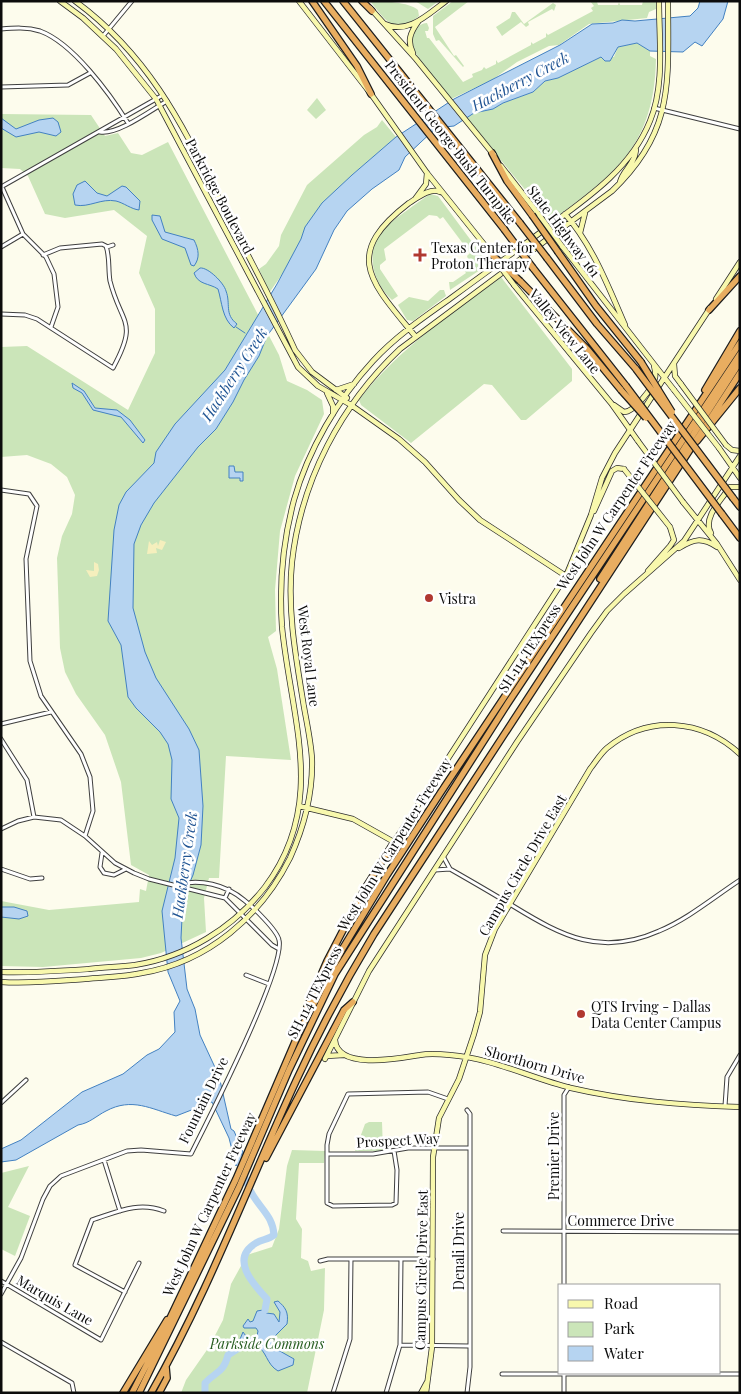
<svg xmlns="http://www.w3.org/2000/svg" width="741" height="1394" font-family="'Playfair Display',serif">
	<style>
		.green { fill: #cbe5b9 }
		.sand { fill: #f5efbd }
		.water { fill: #b6d4f1; stroke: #4381c1 }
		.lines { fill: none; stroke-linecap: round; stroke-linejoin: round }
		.stream { stroke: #4381c1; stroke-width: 1 }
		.river { stroke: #b6d4f1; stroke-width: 7 }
		.street-casing { stroke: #3f3f3f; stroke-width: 5 }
		.secondary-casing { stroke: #2e2e2e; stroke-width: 6 }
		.highway-casing { stroke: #1d1d1d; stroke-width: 8 }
		.street { stroke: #fff; stroke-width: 3 }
		.secondary { stroke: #f8f8ad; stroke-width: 4.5 }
		.highway { stroke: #e8ad60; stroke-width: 5.5 }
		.secondary-bridge-casing { stroke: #2e2e2e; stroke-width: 6; stroke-linecap: butt }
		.highway-bridge-casing { stroke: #1d1d1d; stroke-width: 8; stroke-linecap: butt }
		.secondary-bridge { stroke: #f8f8ad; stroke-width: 4.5 }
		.highway-bridge { stroke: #e8ad60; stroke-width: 5.5 }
		.poi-dot { fill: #b03830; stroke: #fff; stroke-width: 2 }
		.labels { text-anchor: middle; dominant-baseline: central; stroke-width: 5; stroke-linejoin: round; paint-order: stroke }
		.street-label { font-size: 14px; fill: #0c0c0c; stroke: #fff }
		.poi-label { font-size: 14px; fill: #0c0c0c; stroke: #fff; text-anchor: start }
		.park-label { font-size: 14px; font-style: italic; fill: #285e22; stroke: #fff }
		.water-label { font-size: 15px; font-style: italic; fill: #205493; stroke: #fff }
	</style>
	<rect width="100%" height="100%" fill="#fdfced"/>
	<path class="green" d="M370 1C383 1 409 2 418 10L419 16C395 37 386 21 370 1Z
		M415 1H439L428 9Z
		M453 1H469L435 27 454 56 456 55 464 66 463 67 439 40 436 41 433 34V16Z
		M590 1 597 2 598 5H618L619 2 620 5H642L643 1H656V9L649 12 647 18 589 24 559 45 549 46 517 62 492 80 451 99C440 86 402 48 414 31 418 27 421 23 427 23L429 28 428 31H425L427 38H429L463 82 473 77 472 74 482 70 484 67 486 69 496 64V60L498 63 531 45V42L533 44 546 37V33L548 35 593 11 591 8 594 6Z
		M553 3 556 5 554 11 552 9 528 22 529 25 526 27 521 22 502 36 496 27 510 18 512 12H515L524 24Z
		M637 43 650 51V56L656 59C654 146 616 173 551 221L466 118 474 113 493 109 503 103 533 92 545 81 558 78 601 57H614L618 47Z
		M317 98 326 110 316 119 307 110Z
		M1 114 91 115 105 136 118 133 131 153 142 155 168 142 279 355 287 381 307 390 322 400 324 414 295 476 280 531 275 590 276 631 268 637 277 669 291 760 226 756 219 878H209L204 898 206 932 161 953 141 958 43 967 1 966V901L49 910 139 902 140 889 146 891 149 875 131 865 121 782 105 735 76 694 65 672 60 648 57 558 62 536 72 514 75 495 67 477 51 464 27 455 1 457V347L27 346 128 410 155 353V309L139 273 147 236 114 210 65 218 45 214 28 176 20 169 1 168Z
		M382 120 396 137 352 175 269 293 259 269 266 264 279 246 281 235 307 185 364 135 377 127Z
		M430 194 438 196 484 258 486 266 450 290 449 282H453L466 273 464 270 469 262 467 256 470 253 443 217 440 219 437 216 429 215 384 249 386 260 380 265V269L398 296 392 300C371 281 364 248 386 227 399 215 415 205 430 194Z
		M501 277 572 369V381L526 420H521L492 385 484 384 411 443 361 405 359 400C398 349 451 314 501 277Z
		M440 290H444L446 296 413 321 407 320 398 305 409 297 428 301Z
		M369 1122H382L383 1151H355L365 1124Z
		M292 1150 325 1151 324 1163H299L296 1219 302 1229 301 1258 308 1261 311 1271 325 1268 324 1310 307 1393H181L186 1380 209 1347 223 1320 231 1284 247 1255 272 1247 279 1229 287 1166Z
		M29 1166 8 1207 30 1216 15 1256 1 1249V1173Z"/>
	<path class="sand" d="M160 540 166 542 162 550 156 548 157 553 147 554 149 541 152 545 157 542 158 546Z
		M94 562 98 564 99 570 97 576 90 577 86 570 94 571Z"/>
	<path class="water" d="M700 1H728L723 19 702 46 695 42 683 52 650 51 637 43 618 47 610 61H605L601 57 558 78 545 81 533 92 503 103 493 109 474 113 454 126 436 128 405 157 399 170 372 189 347 211 334 230 316 269 267 336 259 356 244 380 233 402 216 429 198 447 154 503 141 525 134 544 133 608 145 652 156 678 189 729 199 750 203 806 201 845 193 875 183 898 181 938 187 989 195 1009 200 1035 219 1076 231 1129 234 1131 243 1152 236 1166 229 1138 212 1102 176 1116C151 1109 132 1097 106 1111 96 1116 90 1123 78 1125L16 1160 1 1162V1149L21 1140 82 1092 123 1074 147 1055 159 1049 175 1032 174 1012 180 1001 168 972 162 911 175 858 179 818 171 799 172 760 168 744 160 732 136 708 128 697 121 645 108 621 114 530 119 505 126 492 154 463 156 452 175 424 225 370 277 284 301 239 305 227 322 203 352 175 396 137 454 99 560 45 592 24 613 23 622 20 635 21 690 16 698 8Z
		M1 118 16 129 39 120 53 118 58 122 61 132 56 136 39 132 16 137 1 128Z
		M85 181 97 193 107 196 122 186 126 187 140 201 139 210C131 209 124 203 116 201 101 198 89 208 75 205L73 194 77 185Z
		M152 215 160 216 165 232 194 240C199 250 200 258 194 266L191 265 185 248 162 239 152 220Z
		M200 268C208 267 224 283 226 291 231 304 224 314 237 324L234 328C222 319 222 302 218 289 209 283 198 285 194 273Z
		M72 383 84 391 95 408 117 410 130 420 145 440 143 443 121 417 93 410 82 393 73 388Z
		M229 466H234L235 472H243V481H240V478H229Z
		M1 907H14L27 911 28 916 19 919 1 917Z
		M265 1301 267 1302 266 1313 274 1314 279 1322 280 1312 274 1302 278 1301C285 1307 289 1312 287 1324L273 1338 278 1350 294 1359 293 1365 278 1371C266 1364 267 1351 256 1345L258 1343 253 1345 238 1344 243 1332 248 1339 257 1336 258 1331 256 1328H244L243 1326 248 1319 250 1322 253 1321 257 1311 263 1310Z"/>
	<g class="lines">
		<path class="stream" d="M236 327 245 333"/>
		<path class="river" d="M237 1153C241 1167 246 1185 254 1197 263 1211 273 1218 274 1235 268 1240 262 1239 256 1243 229 1259 254 1285 267 1299L265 1310
			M205 1393V1383C216 1371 223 1374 228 1355L250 1341"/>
		<g class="street-casing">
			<path id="street" d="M1 29C14 28 27 27 40 31 73 43 110 94 128 123
				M103 36 132 1
				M1 87 68 85 90 73
				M654 108 740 129
				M100 132C118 135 151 110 167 101
				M1 187 163 95
				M2 187 23 234 46 257 54 274 58 307 51 327
				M1 247 23 234
				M107 247 113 245
				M1 314 25 315 37 319 113 368C139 320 121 325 110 281 108 269 110 257 106 246L102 244 60 248 43 255
				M1 490 29 494 37 506 26 559 30 661 41 696 81 754 90 777 93 811 85 836
				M1 724 51 712
				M1 739 27 780 34 817
				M1 829 18 821 34 817 61 820 85 836 115 863 134 873 149 879 225 898 272 945 279 949
				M102 853 100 867 104 873 114 875 126 869
				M443 856 450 869C471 881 492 893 513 906 562 936 601 957 659 931 688 919 714 897 740 880
				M1 869 30 879 42 878
				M435 870 450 869
				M225 898 229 889
				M246 975 269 984
				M1 1103 26 1080
				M725 1106 727 1077 740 1055
				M467 1110 470 1114V1367L467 1393
				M394 1151 397 1170 396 1203 392 1205 333 1206 327 1203V1145L329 1134 348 1094 428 1092 448 1099
				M327 1154H373L408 1148H470
				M104 1160 120 1211
				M503 1231 740 1232
				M320 1261 328 1259H433
				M1 1281 101 1340 139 1263
				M564 1285V1095L569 1087
				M125 1292 75 1265 92 1220C117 1212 138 1201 164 1211
				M1 1294 21 1258 43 1199 50 1186 61 1176 127 1151 141 1150 191 1154C208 1120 286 968 279 940 277 930 253 907 244 900 226 885 200 878 176 885
				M1 1342 72 1383 74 1393
				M400 1345 469 1346
				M502 1374H740
				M333 1393 350 1339 351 1259
				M386 1393 400 1345 401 1259
				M564 1393V1373"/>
		</g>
		<g class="secondary-casing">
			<path id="secondary" d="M60 1 83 18 116 49 156 99 298 367 318 386 351 405 399 439 425 462 459 500 480 520 566 576
				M75 1C154 59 186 133 229 218 251 262 275 305 295 350L312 372 347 398
				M299 1 371 94 427 173 487 248
				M370 8 416 59 494 155
				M385 24C408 35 428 14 446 1
				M413 53C407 41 410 33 418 22
				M501 166 540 216
				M620 182C623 170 635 164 636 150
				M415 199 426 184 427 173
				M565 214C593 246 608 286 625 325
				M580 233 585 213
				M562 246 674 390
				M514 285 611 403 638 441
				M716 299 740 262
				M415 336C371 282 341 255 409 203 417 198 431 187 440 192
				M674 364 675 376 681 384
				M336 390 354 384
				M327 393 333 406V414
				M614 405 624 412C634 412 653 388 655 378 656 373 655 370 654 366
				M726 445 732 450 740 451
				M719 448 740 478
				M683 502 717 544 740 580
				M594 511 612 471 617 468 624 469
				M711 533C702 518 722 499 730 487H740
				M679 548C694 539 702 537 717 547
				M648 571 670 546 674 540 670 527
				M299 806 353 819 394 842 566 576 591 515 602 478 615 453 710 308
				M1 972C30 973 59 971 89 969 104 967 120 967 135 965 186 957 233 928 265 887 328 803 291 719 282 627 279 584 283 541 294 500 308 450 338 399 373 361 396 336 424 317 451 298 484 274 517 250 549 226 589 197 631 168 650 121 665 85 659 40 659 1
				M1 982C29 984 57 981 85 979 104 977 124 977 142 973 208 962 261 916 290 858 304 827 313 793 312 759 311 742 307 724 304 707 296 658 287 611 292 562 301 480 341 405 400 349L612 191C675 131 668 82 668 1
				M335 1040C337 1071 402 1058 420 1055 430 1053 440 1054 450 1055 492 1058 530 1078 571 1088 627 1101 682 1105 740 1107
				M327 1056 344 1055
				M325 1059 369 971 517 742 591 633 607 611 624 594 684 541 740 456
				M421 1393 427 1382
				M426 1393 432 1347 433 1157 439 1118 459 1079 474 1034 480 1012 485 955 495 929 590 769C595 763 600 754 607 748 648 714 702 719 740 754"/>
		</g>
		<g class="highway-casing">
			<path id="highway" d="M312 1 357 66 371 94
				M324 1 504 229
				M343 1 520 223
				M362 1 372 11
				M492 153 507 181 532 215
				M558 252 596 306 641 362
				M547 258 597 324 636 369
				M533 268 626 386
				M520 281 588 350 621 390
				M709 310 740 276
				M705 390 740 331
				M697 441 740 388
				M733 498 740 507
				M722 514 740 538
				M600 579 740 362
				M305 1012 327 961 364 890 394 842
				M266 1158 344 1010 353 1002
				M123 1393 167 1320
				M132 1393 163 1333 236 1179 300 1030 343 948 387 875 441 792 740 343
				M139 1393 239 1187 289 1070 335 974 508 703 740 354
				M151 1393C208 1293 248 1185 296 1081 319 1031 345 982 374 934L740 373
				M159 1393 167 1378 166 1367"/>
		</g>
		<use href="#street" class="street"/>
		<use href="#secondary" class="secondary"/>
		<use href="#highway" class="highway"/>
		<g class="secondary-bridge-casing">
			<path id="secondary-bridge" d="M540 216 562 246
				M496 261 514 285
				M681 384 726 445
				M674 390 719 448
				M638 441 683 502
				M624 469 670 527"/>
		</g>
		<g class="highway-bridge-casing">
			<path id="highway-bridge" d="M532 215 558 252
				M520 223 547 258
				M504 229 533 268
				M490 253 520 281
				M641 362 672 412
				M636 369 733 498
				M626 386 722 514
				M621 390 646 418"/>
		</g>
		<use href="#secondary-bridge" class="secondary-bridge"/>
		<use href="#highway-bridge" class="highway-bridge"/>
	</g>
	<g class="poi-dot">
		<path d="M417.5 247.5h5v5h5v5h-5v5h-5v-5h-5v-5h5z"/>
		<circle cx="429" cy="598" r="5"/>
		<circle cx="581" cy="1014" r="5"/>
	</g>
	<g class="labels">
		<g class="street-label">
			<text transform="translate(451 142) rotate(52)">President George Bush Turnpike</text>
			<text transform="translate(220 196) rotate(62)">Parkridge Boulevard</text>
			<text transform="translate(564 231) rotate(53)">State Highway 161</text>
			<text transform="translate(565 331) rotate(51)">Valley View Lane</text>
			<text transform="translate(616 505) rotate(-56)">West John W Carpenter Freeway</text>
			<text transform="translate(529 648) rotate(-57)">SH 114 TEXpress</text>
			<text transform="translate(309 656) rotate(83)">West Royal Lane</text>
			<text transform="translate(394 844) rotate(-58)">West John W Carpenter Freeway</text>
			<text transform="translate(522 865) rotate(-60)">Campus Circle Drive East</text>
			<text transform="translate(314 992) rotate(-63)">SH 114 TEXpress</text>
			<text transform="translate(535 1064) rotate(16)">Shorthorn Drive</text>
			<text transform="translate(203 1100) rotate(-64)">Fountain Drive</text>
			<text transform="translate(398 1140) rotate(-3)">Prospect Way</text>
			<text transform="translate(553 1156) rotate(-90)">Premier Drive</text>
			<text transform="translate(209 1204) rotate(-65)">West John W Carpenter Freeway</text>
			<text x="621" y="1220">Commerce Drive</text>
			<text transform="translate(458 1251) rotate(-90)">Denali Drive</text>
			<text transform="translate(421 1270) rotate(-89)">Campus Circle Drive East</text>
			<text transform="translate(55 1300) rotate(30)">Marquis Lane</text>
		</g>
		<g class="poi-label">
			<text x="431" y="247">Texas Center for<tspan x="431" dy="16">Proton Therapy</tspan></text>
			<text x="439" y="598">Vistra</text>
			<text x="591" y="1006">QTS Irving - Dallas<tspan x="591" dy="16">Data Center Campus</tspan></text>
		</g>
		<g class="park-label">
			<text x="267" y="1343">Parkside Commons</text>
		</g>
		<g class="water-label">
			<text transform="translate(520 81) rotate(-28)">Hackberry Creek</text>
			<text transform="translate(234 374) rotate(-57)">Hackberry Creek</text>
			<text transform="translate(184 865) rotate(-82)">Hackberry Creek</text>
		</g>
	</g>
	<rect width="741" height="1394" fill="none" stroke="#0c0c0c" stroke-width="5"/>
	<rect x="558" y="1284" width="162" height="90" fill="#ffffff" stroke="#9e9e9e"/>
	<rect x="568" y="1300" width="25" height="8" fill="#f8f8ad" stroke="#9e9e9e"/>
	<text x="604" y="1309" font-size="15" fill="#0c0c0c">Road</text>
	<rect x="568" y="1322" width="25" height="15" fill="#cbe5b9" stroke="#9e9e9e"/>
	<text x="604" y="1334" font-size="15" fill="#0c0c0c">Park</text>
	<rect x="568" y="1346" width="25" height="15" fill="#b6d4f1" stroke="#9e9e9e"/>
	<text x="604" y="1359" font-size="15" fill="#0c0c0c">Water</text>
</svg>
